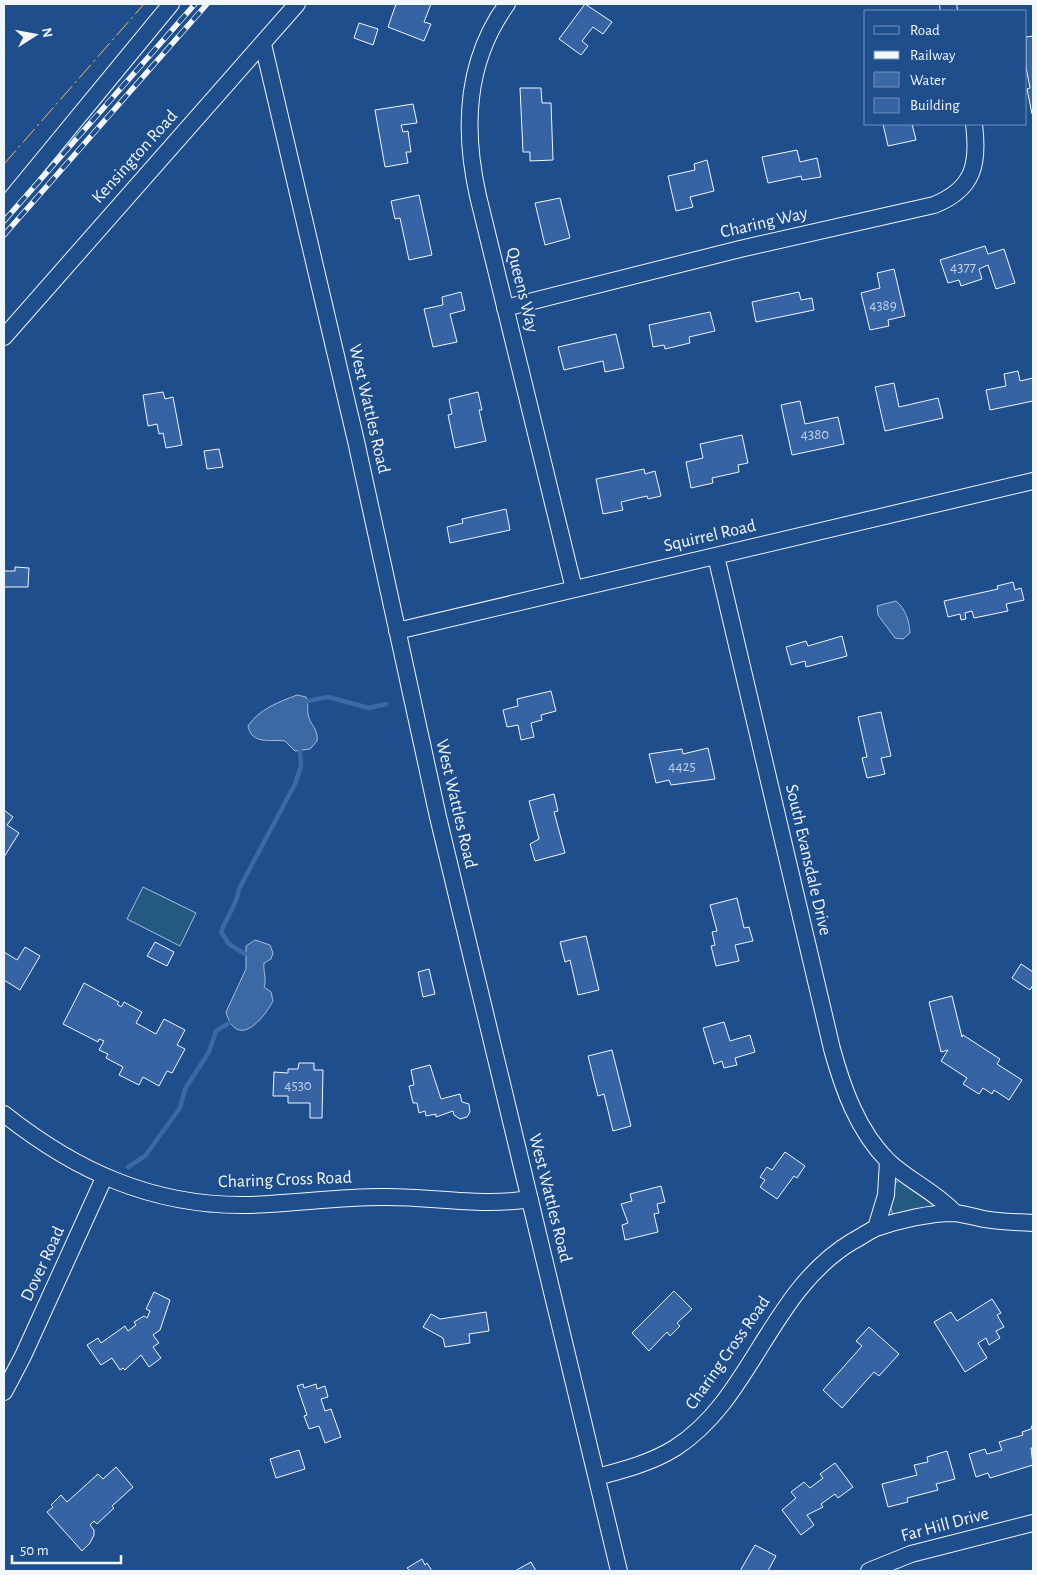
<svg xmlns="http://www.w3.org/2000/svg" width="1037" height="1575" font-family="'Alegreya Sans',sans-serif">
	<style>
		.green { fill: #245a82; stroke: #a8bbd7 }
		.water { fill: #3b69a3; stroke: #a8bbd7 }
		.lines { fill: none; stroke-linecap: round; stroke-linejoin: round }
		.stream { stroke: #3b69a3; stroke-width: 4.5 }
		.building { fill: #3563a3; stroke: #f2f6ff }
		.minor-casing { stroke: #f2f6ff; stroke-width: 18 }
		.minor { stroke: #1f4e8c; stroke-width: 16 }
		.rail-casing { stroke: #f2f6ff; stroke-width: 5.5 }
		.rail { stroke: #1f4e8c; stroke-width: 4; stroke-dasharray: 11; stroke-linecap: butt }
		.power { stroke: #ffb74d; stroke-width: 1; stroke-dasharray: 18 4 2.5 4; stroke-linecap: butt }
		.labels { text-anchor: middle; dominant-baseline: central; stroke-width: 4; stroke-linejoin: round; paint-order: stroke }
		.number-label { font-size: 15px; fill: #c3d1e8 }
		.street-label { font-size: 18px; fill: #f2f6ff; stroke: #1f4e8c }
	</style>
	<rect width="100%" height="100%" fill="#1f4e8c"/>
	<path class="green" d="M143 887 196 913 180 946 127 919Z
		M901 1179 936 1205 935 1208 896 1215 893 1214C887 1205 893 1191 896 1182Z"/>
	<path class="water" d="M896 601C906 610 909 620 910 633L903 639 895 638 878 615 877 606Z
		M297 695 306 697C309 704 307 707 308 714 309 724 319 729 317 741L310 749 295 751 285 741C269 739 252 745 248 726 259 709 279 702 297 695Z
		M255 940 270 945 273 953 271 959 264 963C263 972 267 979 264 987L271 992 273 1001C263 1020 237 1050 226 1012L246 969V946Z"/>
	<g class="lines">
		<path class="stream" d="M308 701 328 697 369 708 386 704
			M245 954 229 944 221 932C227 916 237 905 239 889L295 784 301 766 300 751
			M128 1167 145 1156 180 1108 185 1089 209 1052 216 1031 229 1023"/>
	</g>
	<path class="building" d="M396 4H431L424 22 431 24 424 41 388 27Z
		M585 4 612 22 603 34 593 27 582 41 588 46 581 55 559 39Z
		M359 23 378 29 373 45 354 38Z
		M1033 36V114H1032L1027 89 1030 88 1026 67V37Z
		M520 88H541L542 103H551L553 160 530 161V152H523Z
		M413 104 417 123 401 125 403 132 408 131 411 152H406L408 163 385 167 375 110Z
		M883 124H912L916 140 888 146Z
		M797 150 800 162 817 158 821 177 802 180 801 176 768 183 762 157Z
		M707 160 714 191 690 197 693 207 676 211 668 176 695 170 694 164Z
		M419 195 432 255 409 260 400 218 395 219 391 201Z
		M560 198 570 238 545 245 535 203Z
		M985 246 988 254 1004 249 1015 283 996 289 988 265 979 269 982 279 961 286 959 280 948 283 940 260Z
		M894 269 905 316 888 320 889 326 870 330 861 293 880 288 877 273Z
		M461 292 465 310 450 314 457 342 433 347 424 309 443 305 442 297Z
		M799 292 801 300 812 298 814 310 756 322 752 302Z
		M710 312 715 331 689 337 690 343 665 349 664 345 653 347 649 325Z
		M616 334 624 368 605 372 603 361 564 370 558 347Z
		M1018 371 1020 381 1033 378V401L990 410 986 390 1006 386 1004 374Z
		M894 383 899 407 938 398 943 418 885 431 875 387Z
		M163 392 165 399 173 397 182 445 166 448 163 433 159 434 157 424 148 426 143 395Z
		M478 392 482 410H479L486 441 455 448 448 415 452 414 449 399Z
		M800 401 805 424 838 417 844 444 792 455 781 405Z
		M742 435 748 463 738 465 739 472 712 478 713 483 691 488 686 462 703 458 700 444Z
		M219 449 223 467 207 469 204 451Z
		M644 469 645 474 655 471 661 496 648 499 647 496 621 502 623 510 603 514 596 479Z
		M506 509 510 530 450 543 447 527 463 523 462 519Z
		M15 567 29 568 28 587H4V571H15Z
		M1013 582 1015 590 1021 588 1024 600 1006 604 1008 611 974 618 972 611 965 613 966 619 961 620 960 614 948 617 944 601 998 589 997 586Z
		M842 636 847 656 806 667 805 661 791 665 786 647 806 641 808 646Z
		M551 691 556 711 541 715 542 720 531 723 534 737 521 740 518 725 507 727 503 710 518 706 517 699Z
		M881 712 891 756 881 758 885 774 867 778 862 758 867 757 858 717Z
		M708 748 715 779 671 785 669 780 656 783 649 754 682 749 683 754Z
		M554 794 558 811 554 812 565 853 535 861 530 844 539 839 529 801Z
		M4 810 13 817 7 825 19 833 4 857Z
		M737 898 744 928 749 927 753 941 735 945 739 961 716 966 711 946 715 945 712 932 717 931 710 905Z
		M586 936 599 990 578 995 570 960 565 962 560 942Z
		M155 942 174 952 167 966 147 956Z
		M25 947 40 956 20 990 4 980V952L17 960Z
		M1021 964 1033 972V985L1030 990 1012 978Z
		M429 969 435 994 423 997 418 972Z
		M84 983 119 1002 117 1004 121 1007 124 1002 142 1012 136 1023 156 1034 164 1019 185 1030 177 1045 185 1049 172 1073 167 1071 159 1086 143 1077 139 1085 119 1075 123 1067 106 1058 108 1054 99 1050 104 1041 99 1039 98 1042 63 1024Z
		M952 996 962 1037 963 1035 1000 1059 997 1064 1022 1080 1009 1100 994 1090 992 1094 983 1088 979 1094 963 1084 967 1078 941 1061 948 1050 941 1052 929 1002Z
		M724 1022 730 1041 750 1035 755 1052 735 1058 737 1065 724 1068 722 1061 714 1064 703 1028Z
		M612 1050 631 1126 613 1131 604 1094 598 1096 588 1056Z
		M299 1063H314V1070H323L322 1118H310V1103H288V1096H273L274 1072 288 1073V1069H298Z
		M430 1065 441 1099 460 1094 462 1102 469 1104 470 1112 467 1117 460 1119 454 1115 453 1111 436 1117V1114L426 1116 425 1111 419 1113 417 1103H413L409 1086 414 1085 411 1070Z
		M785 1152 805 1166 797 1178 794 1176 777 1199 760 1187 765 1180 760 1177 767 1167 772 1170Z
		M661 1186 665 1202 657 1204 659 1213 654 1214 658 1232 625 1240 622 1225 628 1223 621 1204 632 1201 630 1194Z
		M674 1291 692 1309 677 1323 680 1326 670 1336 667 1332 649 1351 632 1333Z
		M154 1292 170 1300 160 1330 153 1335 159 1343 153 1347 161 1358 149 1367 141 1355 125 1370 123 1368 120 1370 112 1358 101 1365 87 1345 98 1338 101 1343 125 1326 128 1331 136 1325 134 1322 144 1316 147 1318 150 1311 146 1309Z
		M992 1299 1001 1313 997 1315 1004 1327 996 1331 1000 1338 989 1345 986 1338 978 1343 987 1358 965 1372 934 1322 951 1312 957 1321Z
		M486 1312 489 1331 469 1334 470 1343 445 1347 443 1338 423 1327 431 1314 440 1319Z
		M869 1327 899 1354 879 1376 874 1372 842 1408 823 1390 862 1346 856 1341Z
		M303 1384 304 1388 316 1384 317 1389 325 1386 328 1397 321 1399 325 1411 331 1409 341 1437 325 1443 319 1426 309 1429 304 1416 307 1415 297 1386Z
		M1033 1423V1448H1031L1033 1465 990 1478 988 1473 976 1477 969 1454 985 1449 987 1454 1002 1450 999 1442 1023 1435 1022 1432 1031 1429Z
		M299 1450 305 1469 276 1478 270 1459Z
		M947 1451 955 1479 936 1484 938 1490 907 1498 908 1502 888 1507 882 1484 917 1475 914 1465 928 1462 927 1457Z
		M835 1463 853 1487 838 1498 835 1494 821 1504 823 1507 807 1515 814 1525 801 1535 782 1510 796 1498 791 1492 804 1482 810 1488 823 1478 820 1474Z
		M116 1467 133 1487 112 1506 114 1508 97 1524 94 1521 90 1525 94 1530V1535L90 1543 82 1551 47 1512 53 1507 51 1505 61 1495 67 1502 98 1474 103 1479Z
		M755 1545 776 1556 768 1571H740Z
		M422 1559 425 1565 427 1563 432 1571H410L407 1568Z
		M531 1562 536 1571H515Z"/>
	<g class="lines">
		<g class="minor-casing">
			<path id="minor" d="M507 4C465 62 463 129 478 196L574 589
				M948 4 949 11
				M263 44 356 441 438 817 619 1571
				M4 207 171 4
				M505 308 740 249 934 205C974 189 979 164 974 124
				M4 337 297 4
				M716 556 832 1049C843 1089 858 1131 888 1161 909 1181 936 1192 955 1213
				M397 631 1033 481
				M4 1114C76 1171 152 1206 246 1205 292 1204 337 1197 382 1197 431 1196 481 1207 530 1199
				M876 1228 886 1195 888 1161
				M4 1392 23 1356 104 1178
				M597 1477C623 1470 651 1463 675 1448 753 1398 769 1291 853 1241 861 1237 869 1231 876 1228 899 1220 930 1213 954 1213 964 1214 975 1217 984 1219 1000 1222 1017 1222 1033 1223
				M869 1571 911 1554 1033 1523"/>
		</g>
		<use href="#minor" class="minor"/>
		<g class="rail-casing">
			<path id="rail" d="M4 221 195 4
				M4 235 207 4"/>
		</g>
		<use href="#rail" class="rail"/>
		<path class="power" d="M4 164 144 4"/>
	</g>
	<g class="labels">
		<g class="number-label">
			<text x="963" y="267">4377</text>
			<text x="883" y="305">4389</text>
			<text x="815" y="434">4380</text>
			<text x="682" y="766">4425</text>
			<text x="298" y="1085">4530</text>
		</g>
		<g class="street-label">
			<text transform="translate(135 157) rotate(-48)">Kensington Road</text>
			<text transform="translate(764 223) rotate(-13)">Charing Way</text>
			<text transform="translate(522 290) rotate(76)">Queens Way</text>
			<text transform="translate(369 409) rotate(77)">West Wattles Road</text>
			<text transform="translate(710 536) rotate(-13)">Squirrel Road</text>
			<text transform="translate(456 804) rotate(77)">West Wattles Road</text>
			<text transform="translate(808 860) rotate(77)">South Evansdale Drive</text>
			<text transform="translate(285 1180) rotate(-2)">Charing Cross Road</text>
			<text transform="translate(550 1198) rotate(76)">West Wattles Road</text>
			<text transform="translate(43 1264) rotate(-65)">Dover Road</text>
			<text transform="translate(728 1353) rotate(-55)">Charing Cross Road</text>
			<text transform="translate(945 1525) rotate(-15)">Far Hill Drive</text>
		</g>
	</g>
	<rect width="1037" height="1575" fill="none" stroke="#f2f6ff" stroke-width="10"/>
	<rect x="864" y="10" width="162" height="115" fill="#1f4e8c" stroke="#7391ba"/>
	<rect x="874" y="26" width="25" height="8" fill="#1f4e8c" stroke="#7391ba"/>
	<text x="910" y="35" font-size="15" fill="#f2f6ff">Road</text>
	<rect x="874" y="51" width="25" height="8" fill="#f2f6ff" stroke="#7391ba"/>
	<text x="910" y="60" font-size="15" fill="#f2f6ff">Railway</text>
	<rect x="874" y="72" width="25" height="15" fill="#3b69a3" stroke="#7391ba"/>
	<text x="910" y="85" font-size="15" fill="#f2f6ff">Water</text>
	<rect x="874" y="98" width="25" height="15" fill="#3563a3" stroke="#7391ba"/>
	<text x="910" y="110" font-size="15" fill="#f2f6ff">Building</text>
	<g transform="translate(35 35) rotate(79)" stroke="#1f4e8c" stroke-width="4" paint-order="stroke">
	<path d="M0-4L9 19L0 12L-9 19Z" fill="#f2f6ff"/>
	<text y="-8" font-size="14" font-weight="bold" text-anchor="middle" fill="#f2f6ff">N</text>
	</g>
	<path d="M12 1555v8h109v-8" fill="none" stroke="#f2f6ff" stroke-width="2.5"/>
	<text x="20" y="1555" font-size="15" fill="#f2f6ff" stroke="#1f4e8c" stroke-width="4" paint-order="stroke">50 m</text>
</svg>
